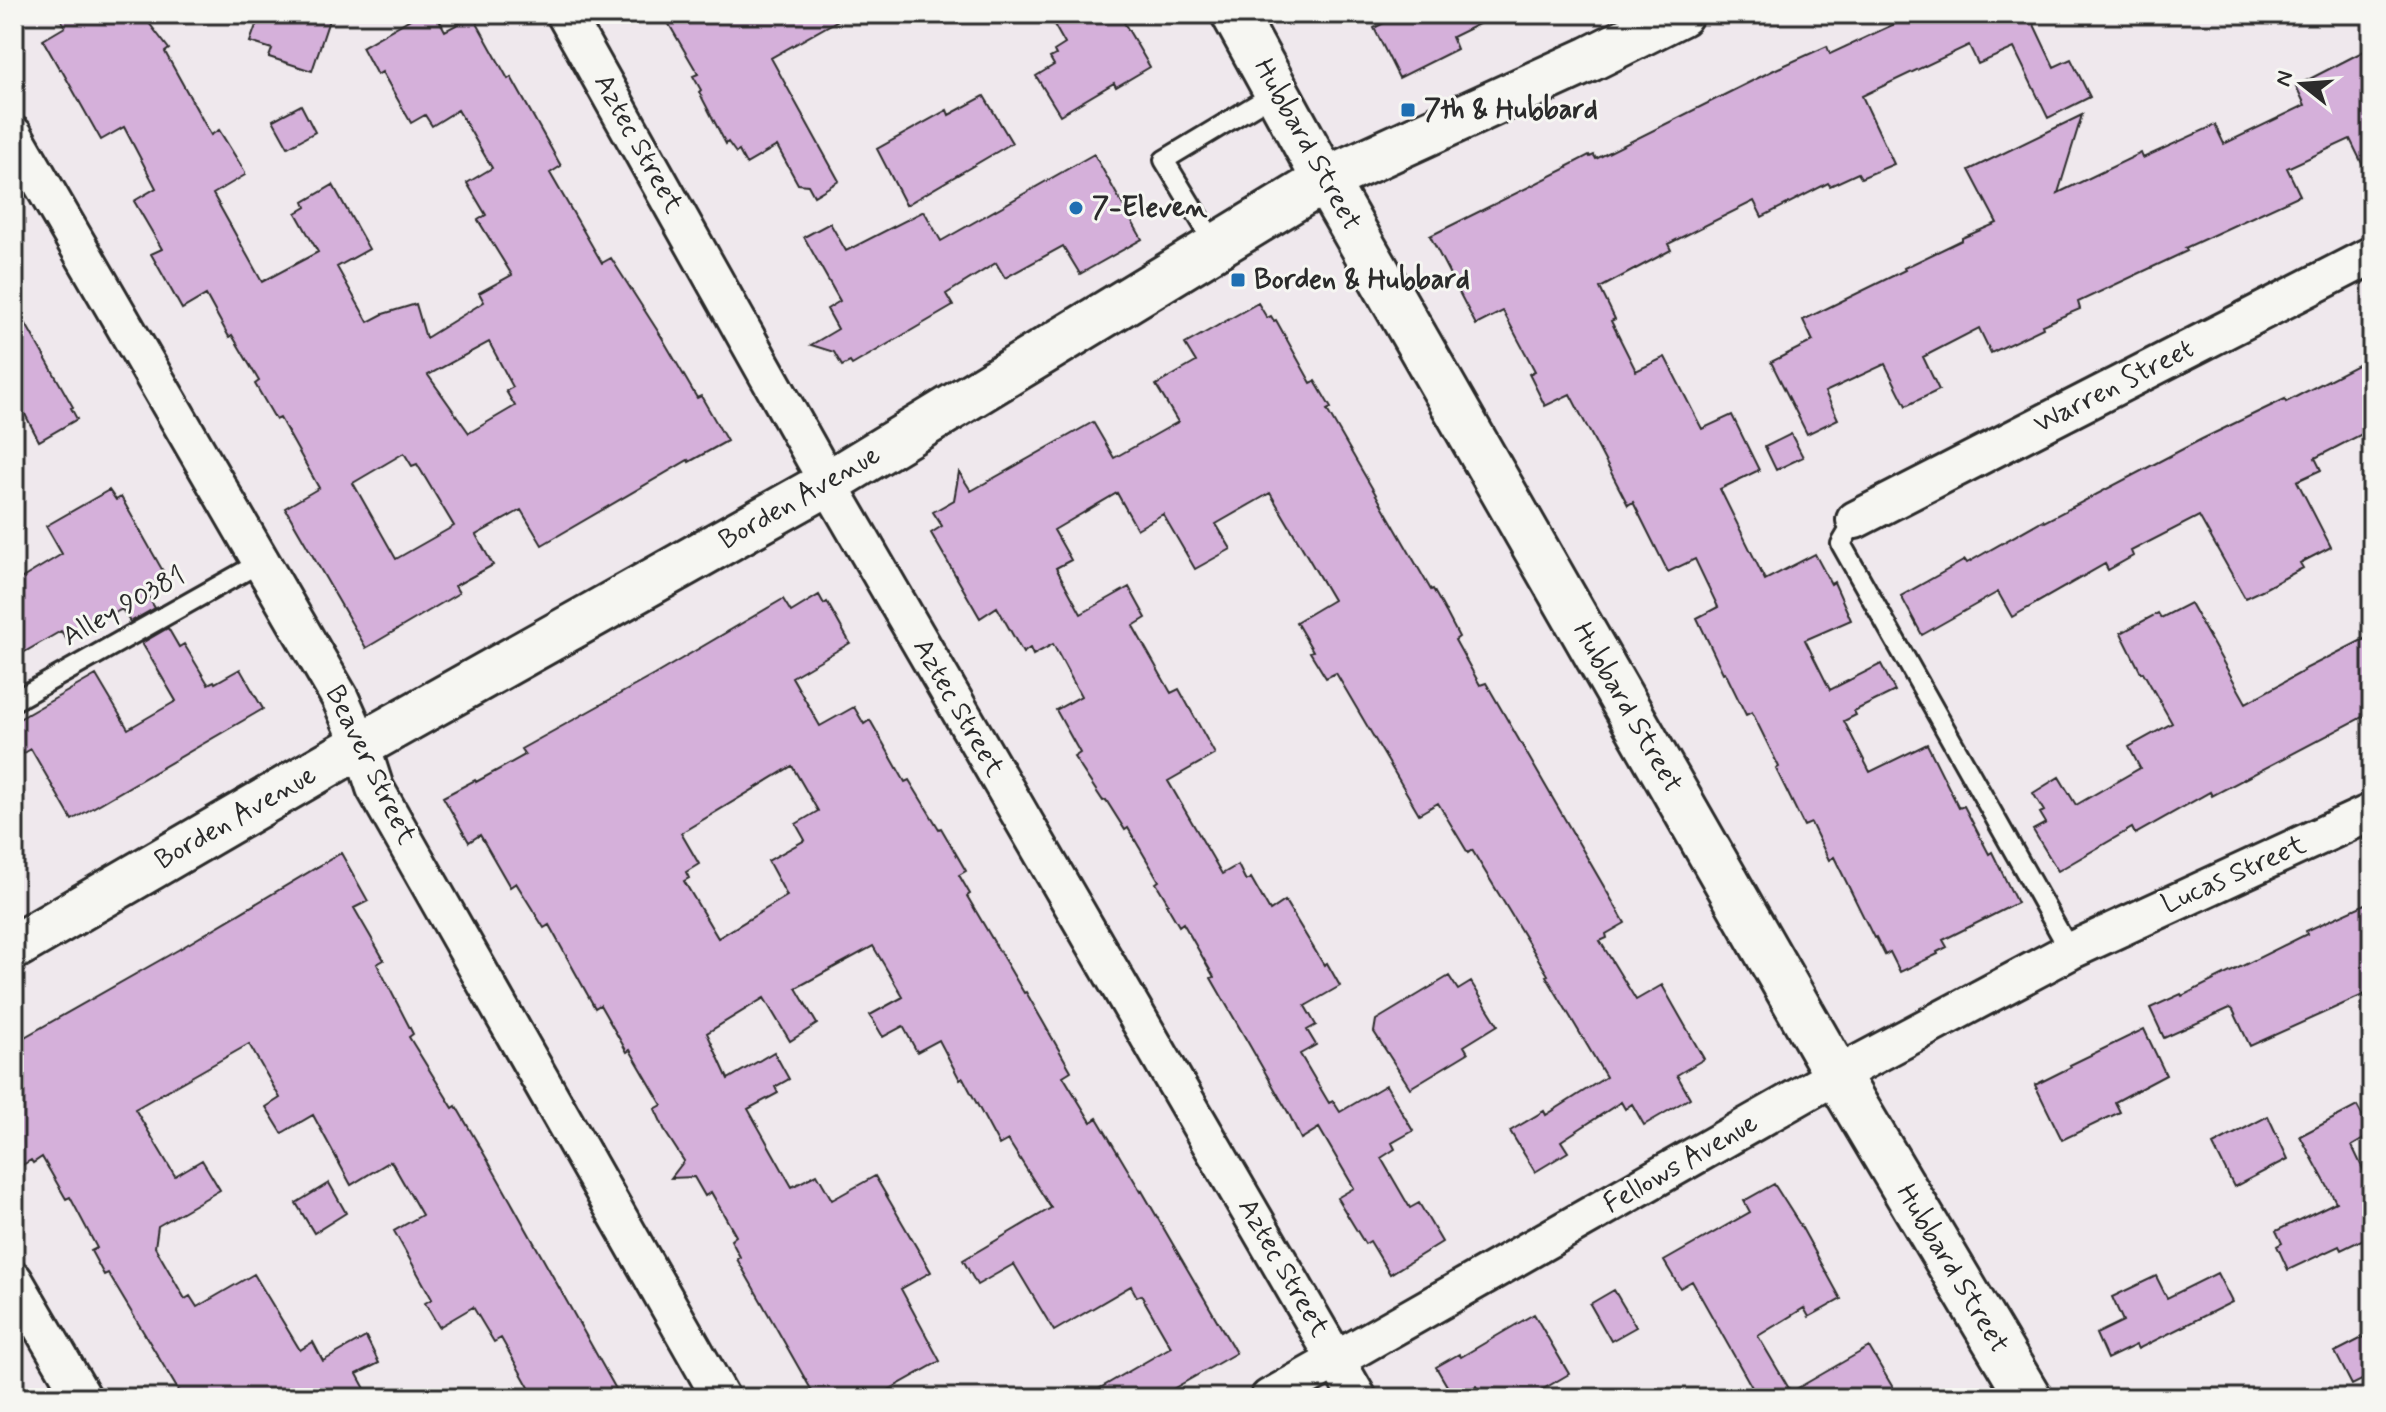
<svg xmlns="http://www.w3.org/2000/svg" width="2386" height="1412" font-family="Mynerve,sans-serif">
	<style>
		.building { fill: #d5b0da; stroke: #2b2b2b; stroke-width: 2; fill-rule: evenodd }
		.lines { fill: none; stroke-linecap: round; stroke-linejoin: round }
		.service-casing { stroke: #2b2b2b; stroke-width: 24 }
		.minor-casing { stroke: #2b2b2b; stroke-width: 42 }
		.tertiary-casing { stroke: #2b2b2b; stroke-width: 50 }
		.secondary-casing { stroke: #2b2b2b; stroke-width: 50 }
		.service { stroke: #f6f6f2; stroke-width: 18 }
		.minor { stroke: #f6f6f2; stroke-width: 36 }
		.tertiary { stroke: #f6f6f2; stroke-width: 44 }
		.secondary { stroke: #f6f6f2; stroke-width: 44 }
		.poi-dot { fill: #1f6fb2; stroke: #f6f6f2; stroke-width: 3 }
		.labels { text-anchor: middle; dominant-baseline: central; stroke-width: 6; stroke-linejoin: round; paint-order: stroke }
		.poi-label { font-size: 28px; font-weight: bold; fill: #2b2b2b; stroke: #f6f6f2; text-anchor: start }
		.street-label { font-size: 28px; fill: #2b2b2b; stroke: #f6f6f2 }
	</style>
	<rect width="100%" height="100%" fill="#efe8ed"/>
	<filter id="ink" filterUnits="userSpaceOnUse"><feTurbulence type="fractalNoise" baseFrequency=".0125" numOctaves="2"/><feDisplacementMap in="SourceGraphic" scale="16" xChannelSelector="R" yChannelSelector="G"/><feConvolveMatrix kernelMatrix="1 2 1 2 8 2 1 2 1" color-interpolation-filters="sRGB"/></filter>
	<g filter="url(#ink)">
		<path class="building" d="M58 14H142L169 49 165 52 211 135 219 130 245 172V175L213 194 262 282 318 252 296 213 306 207 304 202 333 185 369 249 337 267 368 322 383 314 416 304 426 338 484 302 479 293 512 275 478 220 486 215 467 183 492 168 458 110 432 126 425 115 411 123 382 72 377 75 362 47 419 14H436L445 31 473 16 508 79 511 77 561 166 550 173 602 263 611 258 661 336 697 398 701 396 727 441 689 462 688 460 542 545 521 510 476 535 493 565 455 586 459 593 366 648 285 508 319 488 280 418 276 420 255 384 259 381 232 335 229 337 206 295 182 309 151 254 162 249 134 201 156 188 124 127 101 140 61 69 60 70 43 40 65 27ZM489 342 513 387 506 391 515 406 469 433 428 375ZM404 453 412 466 417 464 454 526 396 559 353 483Z
			M260 14H331L312 71 269 57 272 49 250 42Z
			M663 14H849L771 58 839 181 814 196 808 185 798 184 777 146 746 164 739 151 736 153 728 142 726 144 699 92 701 90 693 76 698 74Z
			M1048 14H1119L1150 67 1116 87 1114 83 1060 115 1036 76 1054 65 1050 58 1056 55 1054 51 1065 44Z
			M1401 14H1499L1452 37 1457 49 1399 78 1374 28Z
			M1916 14H2029L2054 67 2071 59 2090 97 2048 118 2014 48 1978 64 1969 45 1862 96 1894 164 1861 178 1858 173 1830 186 1828 183 1762 217 1754 201 1668 244 1671 250 1600 288 1615 319 1611 321 1636 371 1665 357 1702 429 1732 415 1759 470 1720 489 1765 580 1815 554 1831 584 1834 582 1851 620 1805 640 1830 690 1881 664 1895 691 1854 711 1856 715 1844 721 1870 772 1927 744 1959 808 1964 806 1989 854 1992 852 2017 903 1943 940 1947 947 1937 952 1938 954 1900 972 1890 952 1885 955 1876 937 1874 938 1834 857 1829 860 1811 823 1804 826 1776 769 1779 767 1752 712 1746 715 1725 672 1723 673 1697 618 1718 607 1695 559 1668 572 1633 502 1628 505 1570 394 1545 406 1529 374 1535 371 1503 311 1476 325 1430 236 1567 168 1566 167 1589 155 1590 157 1594 155 1596 159 1774 70 1827 46 1830 54Z
			M2372 47V184L2350 139 2287 168 2300 195 2185 248 2187 251 2078 302 2080 309 2042 325 2043 328 1991 353 1979 328 1923 357 1939 390 1906 406 1885 364 1825 392 1838 419 1807 434 1771 362 1813 341 1803 320 1905 270 1904 268 1962 240V238L1997 223 1969 170 2082 115 2058 193 2141 153 2143 158 2215 125 2224 144 2305 105 2296 86Z
			M984 96 1012 143 906 205 877 149 947 110 949 115Z
			M301 105 315 132 288 147 273 120Z
			M1094 154 1142 239 1080 274 1063 246 1005 278 996 263 946 294 953 306 852 365 850 362 842 366 834 352 811 345 838 329 827 309 840 301 804 237 830 223 846 251 924 211 941 241Z
			M14 303 73 407 71 408 77 419 39 441 14 393Z
			M1258 303 1267 318 1271 316 1274 321 1276 320 1311 383 1315 381 1331 408 1327 410 1431 590 1433 589 1447 614 1459 637 1455 640 1480 685 1486 683 1625 923 1606 934 1607 938 1600 941 1636 1000 1662 985 1704 1059 1677 1075 1690 1098 1644 1125 1632 1104 1625 1109 1621 1102 1561 1141 1568 1152 1535 1172 1510 1131 1544 1111 1546 1115 1606 1077 1546 976 1548 975 1472 850 1468 853 1438 803 1419 814 1336 673 1326 678 1310 652 1313 651 1296 622 1333 600 1270 493 1216 524 1231 549 1195 569 1163 514 1137 529 1117 493 1054 530 1071 560 1056 568 1081 614 1129 587 1146 618 1133 626 1171 693 1179 689 1215 754 1168 781 1222 874 1238 865 1246 881 1251 878 1270 911 1285 901 1324 965 1327 963 1340 986 1305 1006 1316 1025 1307 1030 1316 1045 1300 1054 1329 1103 1333 1101 1340 1112 1386 1085 1413 1131 1392 1143 1395 1149 1381 1158 1410 1208 1419 1203 1442 1242 1390 1274 1370 1241 1365 1244 1337 1198 1354 1188 1319 1128 1301 1139 1289 1114 1211 978 1214 977 1183 923 1179 926 1166 904 1168 903 1156 883 1159 881 1128 828 1125 830 1106 800 1103 801 1074 757 1080 753 1056 710 1081 696 1053 644 1033 655 1030 648 1023 653 997 607 980 618 931 533 942 526 933 512 954 500 959 472 971 491 1093 422 1114 458 1178 422 1156 385 1196 362 1185 344Z
			M2363 362 2372 379V429L2315 458 2321 470 2297 481 2331 547 2300 563 2303 568 2264 589 2245 598 2199 516 2131 551 2133 556 2108 570 2105 564 2012 617 1998 592 1922 635 1901 596 1965 560 1967 563 2043 520 2044 522 2202 439 2285 399 2286 402Z
			M1791 434 1803 457 1776 470 1765 447Z
			M109 490 116 500 121 497 168 580 150 590 151 592 147 595 155 608 130 622 122 609 67 640 61 631 14 658V583L62 554 46 526Z
			M819 595 824 604 827 602 850 643 792 677 820 726 854 707 864 724 870 720 905 782 909 780 939 829 941 828 966 871 959 875 970 894 967 896 1024 993 1026 992 1071 1071 1063 1076 1091 1122 1097 1118 1141 1192 1142 1191 1236 1353 1157 1398H1083L1171 1347 1141 1295 1137 1297 1131 1286 1054 1331 1014 1264 977 1285 963 1260 1051 1208 1008 1140 999 1145 963 1078 960 1080 939 1040 917 1052 903 1026 883 1037 870 1015 903 997 873 946 796 988 817 1024 790 1041 764 998 707 1033 728 1079 774 1052 789 1079 775 1087 778 1093 748 1109 792 1187 817 1174 832 1200 875 1176 931 1272 901 1289 940 1361 874 1398H816L737 1259 740 1257 731 1240 736 1236 711 1192 705 1196 694 1177 671 1178 684 1161 666 1133 655 1109 662 1105 630 1050 627 1052 600 1005 595 1008 549 925 544 928 516 883 510 887 480 835 469 842 443 797 475 780 476 782 525 755 521 749 654 675 783 599 791 612ZM792 766 818 811 796 824 805 840 768 861 787 896 718 938 684 881 689 878 686 872 699 864 681 833Z
			M2190 603 2246 703 2304 671 2303 670 2372 635V712L2212 796 2210 792 2135 834 2132 828 2058 871 2033 830 2046 823 2040 813 2044 811 2033 793 2059 777 2076 805 2140 768 2129 747 2172 723 2143 672 2141 673 2121 633 2158 613 2161 618Z
			M168 628 179 647 184 644 208 684 214 681 215 683 240 669 263 709 72 820 31 749 14 759V722L96 675 128 729 176 701 142 643Z
			M341 853 368 901 354 908 384 960 377 964 413 1034 409 1037 453 1108 456 1106 487 1159 621 1398H535L501 1338 494 1342 473 1307 439 1327 425 1303 432 1299 394 1231 422 1215 391 1161 351 1185 313 1115 282 1133 266 1107 280 1098 249 1044 135 1109 175 1176 202 1160 220 1190 158 1226 155 1247 185 1299 190 1296 197 1307 254 1274 300 1350 313 1342 323 1361 366 1337 379 1363 357 1374 370 1398H183L108 1273 104 1275 91 1251 97 1248 70 1197 66 1199 42 1157 33 1163 31 1160 14 1170V1043L178 950Z
			M2372 901V991L2250 1046 2233 1010 2230 1008 2164 1038 2150 1008 2181 994 2182 996 2307 934 2306 931Z
			M1449 976 1458 990 1471 982 1498 1025 1464 1046 1468 1053 1410 1088 1374 1032 1376 1020Z
			M2144 1029 2166 1075 2115 1102 2120 1112 2062 1140 2035 1085 2071 1067 2070 1065Z
			M2357 1106 2372 1134 2352 1146 2372 1188V1235L2341 1250 2339 1246 2288 1270 2277 1246 2282 1243 2276 1231 2336 1202 2300 1136Z
			M2268 1116 2288 1159 2234 1187 2213 1145Z
			M329 1183 346 1213 314 1233 296 1203Z
			M1774 1184 1802 1228 1841 1299 1809 1317 1804 1308 1758 1336 1791 1392 1869 1347 1899 1398H1758L1692 1281 1680 1288 1664 1261 1750 1212 1744 1201Z
			M2217 1273 2232 1302 2138 1349 2136 1345 2107 1359 2096 1334 2123 1321 2112 1297 2156 1276 2167 1298Z
			M1614 1290 1636 1327 1611 1341 1590 1304Z
			M1534 1314 1569 1374 1528 1398H1483L1476 1386 1454 1398 1436 1367 1459 1354 1461 1357Z
			M2372 1333V1375L2352 1385 2335 1352Z"/>
		<g class="lines">
			<g class="service-casing">
				<path id="service" d="M1216 246 1164 160 1277 92
					M1855 520 1841 544 2070 951
					M14 701 261 562"/>
			</g>
			<g class="minor-casing">
				<path id="minor" d="M565 14 828 483 1358 1398
					M14 135 340 698 361 745 375 788 721 1398
					M1855 520 2372 255
					M14 1280 83 1398
					M1269 1398 1837 1075 2070 951 2372 812"/>
			</g>
			<g class="tertiary-casing">
				<path id="tertiary" d="M14 947 361 745 828 483 1325 180 1590 59 1680 14"/>
			</g>
			<g class="secondary-casing">
				<path id="secondary" d="M1234 14 1325 180 1837 1075 2029 1398"/>
			</g>
			<use href="#service" class="service"/>
			<use href="#minor" class="minor"/>
			<use href="#tertiary" class="tertiary"/>
			<use href="#secondary" class="secondary"/>
		</g>
	</g>
	<g class="poi-dot">
		<rect x="1400" y="102" width="16" height="16" rx="4"/>
		<circle cx="1076" cy="208" r="8"/>
		<rect x="1230" y="272" width="16" height="16" rx="4"/>
	</g>
	<g class="labels">
		<g class="poi-label">
			<text x="1424" y="110">7th &amp; Hubbard</text>
			<text x="1092" y="208">7-Eleven</text>
			<text x="1254" y="280">Borden &amp; Hubbard</text>
		</g>
		<g class="street-label">
			<text transform="translate(638 144) rotate(61)">Aztec Street</text>
			<text transform="translate(1307 145) rotate(61)">Hubbard Street</text>
			<text transform="translate(2114 387) rotate(-27)">Warren Street</text>
			<text transform="translate(800 498) rotate(-30)">Borden Avenue</text>
			<text transform="translate(124 607) rotate(-29)">Alley 90381</text>
			<text transform="translate(958 708) rotate(60)">Aztec Street</text>
			<text transform="translate(1627 708) rotate(60)">Hubbard Street</text>
			<text transform="translate(370 765) rotate(64)">Beaver Street</text>
			<text transform="translate(236 818) rotate(-30)">Borden Avenue</text>
			<text transform="translate(2234 875) rotate(-24)">Lucas Street</text>
			<text transform="translate(1681 1164) rotate(-30)">Fellows Avenue</text>
			<text transform="translate(1283 1268) rotate(60)">Aztec Street</text>
			<text transform="translate(1952 1269) rotate(59)">Hubbard Street</text>
		</g>
	</g>
	<rect width="2386" height="1412" fill="none" stroke="#f6f6f2" stroke-width="48"/>
	<rect x="24" y="24" width="2338" height="1364" fill="none" stroke="#2b2b2b" stroke-width="3" filter="url(#ink)"/>
	<g transform="translate(2302 84) rotate(287)" stroke="#f6f6f2" stroke-width="6" paint-order="stroke">
	<path d="M0-6L14 30L0 20L-14 30Z" fill="#2b2b2b"/>
	<text y="-12" font-size="22" font-weight="bold" text-anchor="middle" fill="#2b2b2b">N</text>
	</g>
</svg>
